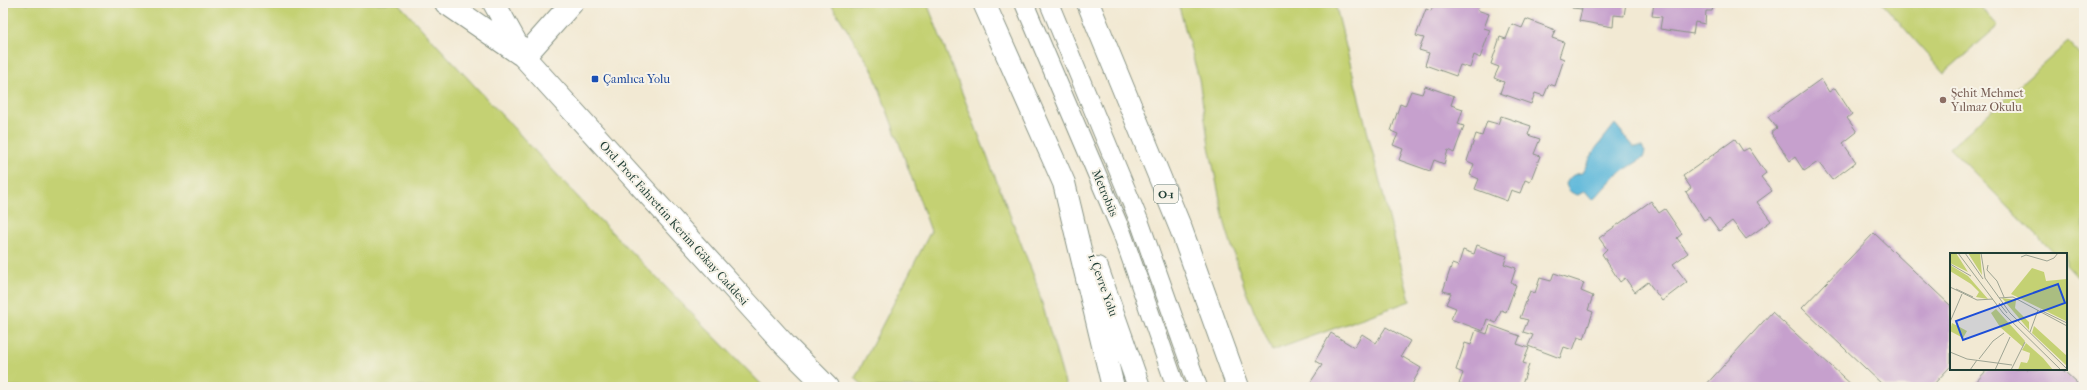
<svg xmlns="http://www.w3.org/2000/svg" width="2087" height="390" font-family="'IM FELL French Canon',serif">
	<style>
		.green { fill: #c4d173; stroke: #728754 }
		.water { fill: #5db8da; stroke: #3e7a87 }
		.building { fill: #c6a0cd }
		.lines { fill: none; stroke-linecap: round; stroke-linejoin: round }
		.lane-casing { stroke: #889384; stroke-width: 20 }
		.street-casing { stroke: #889384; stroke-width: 24 }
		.secondary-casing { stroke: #889384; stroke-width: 24 }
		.highway-casing { stroke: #889384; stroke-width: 24 }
		.lane { stroke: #fff; stroke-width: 18 }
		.street { stroke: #fff; stroke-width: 22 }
		.secondary { stroke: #fff; stroke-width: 22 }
		.highway { stroke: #fff; stroke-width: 22 }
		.transit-dot { fill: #1a4fb4; stroke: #f7f3e8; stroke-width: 1.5 }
		.education-dot { fill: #8d6e63; stroke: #f7f3e8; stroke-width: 1.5 }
		.labels { text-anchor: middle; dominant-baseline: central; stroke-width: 4; stroke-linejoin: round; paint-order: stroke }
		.shield { fill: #f7f3e8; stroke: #60746a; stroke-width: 1 }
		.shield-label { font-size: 11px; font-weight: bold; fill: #1f3d34 }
		.transit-label { font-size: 12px; fill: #164399; stroke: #f7f3e8; text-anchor: start }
		.education-label { font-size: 12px; fill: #785e54; stroke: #f7f3e8; text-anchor: start }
		.street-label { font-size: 12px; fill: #1f3d34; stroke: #f7f3e8 }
		.inset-road { fill: none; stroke: #9ea493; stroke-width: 1 }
		.view { fill: #1d4ed8; fill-opacity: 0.15; stroke: #1d4ed8; stroke-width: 2 }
		.inset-edge { fill: none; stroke: #1f3d34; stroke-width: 2 }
	</style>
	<rect width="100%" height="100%" fill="#f7f3e8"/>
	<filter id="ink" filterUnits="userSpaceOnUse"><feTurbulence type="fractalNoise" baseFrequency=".025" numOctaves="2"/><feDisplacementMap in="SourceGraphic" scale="8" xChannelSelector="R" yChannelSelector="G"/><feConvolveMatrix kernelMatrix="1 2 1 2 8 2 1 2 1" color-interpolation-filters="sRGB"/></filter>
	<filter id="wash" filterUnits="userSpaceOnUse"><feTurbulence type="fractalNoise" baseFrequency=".012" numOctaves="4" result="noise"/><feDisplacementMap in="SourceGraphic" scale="16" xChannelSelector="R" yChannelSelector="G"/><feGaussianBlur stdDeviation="0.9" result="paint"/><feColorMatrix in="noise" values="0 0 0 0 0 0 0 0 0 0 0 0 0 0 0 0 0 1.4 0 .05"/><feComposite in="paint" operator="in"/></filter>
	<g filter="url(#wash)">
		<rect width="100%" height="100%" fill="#f2e9d3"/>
		<path class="green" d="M3 3H398L587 207 764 387H3Z
			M830 3H927L1035 279 1066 387H865L855 378 931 231 872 69Z
			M1178 3H1335L1410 301 1272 351 1246 292 1225 224 1209 146 1199 79Z
			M1882 3H1977L1998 26 1944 73Z
			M2068 42 2084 59V284L2066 265V254H2055L1950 148Z"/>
		<path class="water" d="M1615 124 1634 147H1642L1645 152 1643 158 1615 176 1593 200 1585 191 1578 195C1571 193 1568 191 1566 184 1570 176 1573 174 1582 173L1596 148Z"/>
		<g id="blocks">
			<path class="building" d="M1434 3H1480L1477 10 1489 14 1484 28 1490 30 1480 58 1474 55 1470 68 1460 65 1456 76 1425 65 1429 53 1419 50 1424 38 1416 36 1426 9 1431 11Z
				M1572 3H1626L1624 16 1614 15 1613 27 1579 21 1582 9 1572 8Z
				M1654 3H1714L1712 11H1706L1705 24 1695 22 1693 34 1660 29 1662 17 1652 16Z
				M1526 19 1555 30 1552 38 1564 42 1559 57 1564 59 1555 86 1549 84 1544 96 1535 93 1531 104 1500 93 1504 82 1494 78 1499 67 1491 64 1500 37 1506 39 1512 24 1522 28Z
				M1821 79 1829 92 1835 88 1852 114 1847 118 1857 132 1843 143 1856 162 1832 180 1818 162 1804 171 1795 157 1790 161 1771 133 1777 128 1768 117Z
				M1425 86 1454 96 1451 105 1463 109 1458 124 1464 126 1454 153 1448 150 1444 164 1434 160 1430 171 1399 160 1403 149 1393 145 1398 134 1391 131 1400 104 1405 106 1411 91 1422 94Z
				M1501 116 1531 126 1528 135 1540 139 1534 154 1540 156 1530 182 1525 180 1520 193 1511 190 1507 201 1475 189 1479 179 1470 175 1474 164 1467 161 1476 134 1482 136 1487 121 1498 124Z
				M1735 139 1743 151 1749 148 1766 173 1761 177 1772 191 1757 202 1771 221 1746 239 1732 221 1719 231 1709 217 1704 220 1686 192 1691 188 1683 176Z
				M1651 201 1659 213 1665 209 1682 234 1677 238 1688 253 1673 264 1687 282 1662 301 1648 282 1635 292 1625 278 1620 282 1602 254 1607 249 1599 238Z
				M1874 233 1951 306V366L1931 387H1885L1802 308Z
				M1477 245 1507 256 1504 264 1516 268 1511 283 1516 285 1506 312 1501 310 1496 323 1487 319 1483 331 1451 319 1456 308 1446 304 1451 293 1443 291 1452 264 1458 266 1463 250 1474 254Z
				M1554 273 1584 283 1581 291 1593 296 1588 310 1593 312 1584 339 1578 337 1573 350 1564 347 1560 358 1528 346 1533 335 1523 332 1528 320 1520 318 1530 291 1535 293 1540 278 1551 281Z
				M1772 312 1854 387H1704Z
				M1490 325 1520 336 1517 344 1529 348 1523 363 1529 365 1521 387H1467L1459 384 1463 373 1456 370 1465 343 1471 345 1476 330 1487 334Z
				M1386 327 1410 341 1401 356 1421 368 1411 386 1413 387H1317L1310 383 1322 365 1315 361 1331 333 1354 347 1362 334 1376 343Z
				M1988 369H2062L2081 387H1971Z"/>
		</g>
	</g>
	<g filter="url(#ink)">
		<use href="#blocks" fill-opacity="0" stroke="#889384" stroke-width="1"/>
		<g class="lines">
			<g class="lane-casing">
				<path id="lane" d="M1024 3 1122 233 1176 387
					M1049 3 1140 223 1198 387"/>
			</g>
			<g class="street-casing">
				<path id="street" d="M524 57 572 3"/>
			</g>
			<g class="secondary-casing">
				<path id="secondary" d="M446 3 520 54
					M494 3 524 57 786 346 827 387"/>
			</g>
			<g class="highway-casing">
				<path id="highway" d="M984 3 1064 183 1113 387
					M1088 3 1181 229 1238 387
					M1097 268 1139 387"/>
			</g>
			<use href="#lane" class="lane"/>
			<use href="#street" class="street"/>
			<use href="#secondary" class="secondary"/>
			<use href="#highway" class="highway"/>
		</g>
	</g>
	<rect class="transit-dot" x="591" y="75" width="8" height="8" rx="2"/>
	<circle class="education-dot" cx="1943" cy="100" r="4"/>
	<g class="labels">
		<rect class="shield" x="1154" y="185" width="24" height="18" rx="3"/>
		<g class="shield-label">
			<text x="1166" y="194">O-1</text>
		</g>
		<g class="transit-label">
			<text x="603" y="79">Çamlıca Yolu</text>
		</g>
		<g class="education-label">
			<text x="1951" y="93">Şehit Mehmet<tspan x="1951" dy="14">Yılmaz Okulu</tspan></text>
		</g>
		<g class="street-label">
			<text transform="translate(1105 193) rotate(67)">Metrobüs</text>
			<text transform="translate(674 223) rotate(48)">Ord. Prof. Fahrettin Kerim Gökay Caddesi</text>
			<text transform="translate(1103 285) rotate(70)">1. Çevre Yolu</text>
		</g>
	</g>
	<g transform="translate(1950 253)">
		<rect width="117" height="117" fill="#f2e9d3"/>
		<path d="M0 0H6L18 19 0 10ZM18 0H30L32 22ZM0 12 18 23 38 46 26 44 29 39 21 31 0 18ZM82 15 94 19 96 28 117 26 116 68 61 41ZM52 45 66 47 65 55 79 69V77ZM46 56 75 88 73 94 50 74 41 60ZM2 70 17 78 13 85 0 78ZM84 73 117 103V113L82 80ZM76 90 93 105 103 117H68L71 109 77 110 79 106 80 100 72 97Z" fill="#c4d173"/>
		<path class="inset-road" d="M8 0 53 60 111 117M15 0 33 26M31 0 35 25 60 60 117 116M71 4 76 2 97 8 104 5 108 0M0 11 21 23M38 12 37 17 47 28 54 44M0 34 27 47 43 46M6 36 23 44M49 45 63 44 117 73M49 50 57 60M90 57 117 70M0 69 12 41M80 79 88 57M0 99 17 106 62 112M29 106 43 88 54 80M20 117 27 107M45 117 60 84M61 117 75 89"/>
		<path class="view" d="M108 31 115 50 13 87 6 68Z"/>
		<rect width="117" height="117" class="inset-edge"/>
	</g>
	<rect width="2087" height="390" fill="none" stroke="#f7f3e8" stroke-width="16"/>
</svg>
